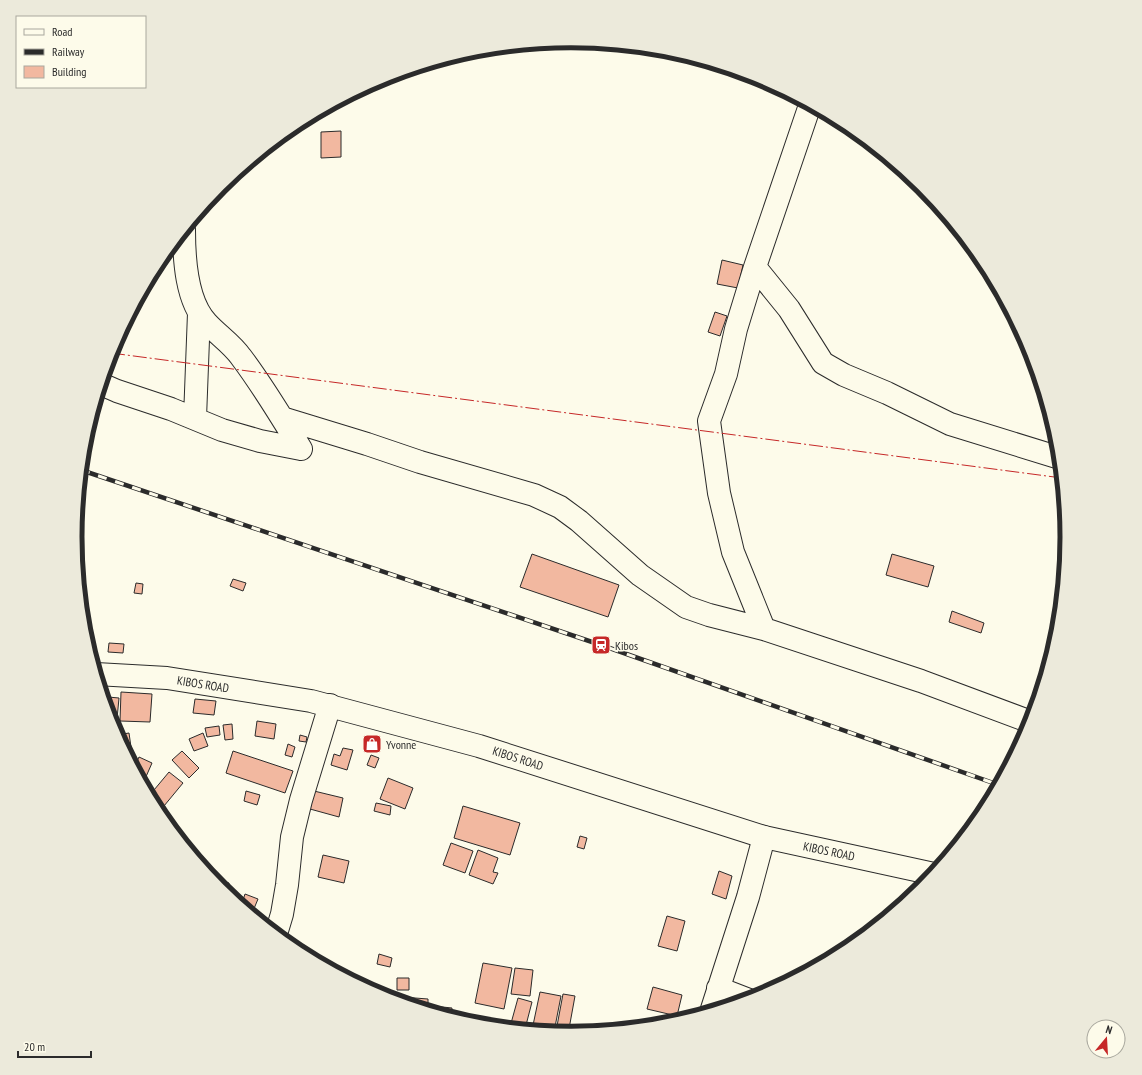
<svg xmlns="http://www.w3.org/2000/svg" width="1142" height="1075" font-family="'PT Sans Narrow',sans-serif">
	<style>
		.building { fill: #f2b8a0; stroke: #2b2b2b }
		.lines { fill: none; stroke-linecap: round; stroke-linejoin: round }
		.minor-casing { stroke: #2b2b2b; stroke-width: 24 }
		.major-casing { stroke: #2b2b2b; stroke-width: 24 }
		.minor { stroke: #fdfbea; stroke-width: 22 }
		.major { stroke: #fdfbea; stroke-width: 22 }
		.rail-casing { stroke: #2b2b2b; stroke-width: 4.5 }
		.rail { stroke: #fdfbea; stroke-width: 3; stroke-dasharray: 9; stroke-linecap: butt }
		.power { stroke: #c62828; stroke-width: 1; stroke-dasharray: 14 3 2 3; stroke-linecap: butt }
		.labels { text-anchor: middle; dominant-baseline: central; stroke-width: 3; stroke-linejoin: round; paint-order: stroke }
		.poi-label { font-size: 12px; fill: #2b2b2b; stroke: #fdfbea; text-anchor: start }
		.street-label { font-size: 12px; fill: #2b2b2b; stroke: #fdfbea }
		.rim { fill: none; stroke: #2b2b2b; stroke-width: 5 }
	</style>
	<rect width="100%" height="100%" fill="#fdfbea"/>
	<path class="building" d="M341 131V157L321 158V132Z
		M722 260 743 265 738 288 717 284Z
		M715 312 727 316 720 336 708 332Z
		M532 554 619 585 608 617 520 587Z
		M892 554 934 566 928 587 886 575Z
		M233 579 246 583 243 591 230 586Z
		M136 583 143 584 142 594 134 593Z
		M952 611 984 623 981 633 949 622Z
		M109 643 124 644 123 653 108 652Z
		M121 692 152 694 150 722 120 721Z
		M108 697 119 698 117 719 109 718 107 711Z
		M195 699 216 701 214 715 193 713Z
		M257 721 276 724 274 739 255 736Z
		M232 724 233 739 225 740 223 725Z
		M219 726 220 735 207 737 205 728Z
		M129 733 131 747 123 748 117 735Z
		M203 733 208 746 194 751 189 739Z
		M300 735 307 737 306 742 299 741Z
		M288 744 295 747 292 757 285 755Z
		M343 748 353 750 347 770 331 765 334 754 340 756Z
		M182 751 199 768 189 778 172 760Z
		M233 751 293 771 285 793 226 773Z
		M371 755 379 758 375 768 367 765Z
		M139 757 152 763 145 779 138 776 134 768Z
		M169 772 183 783 159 812 156 809 149 796Z
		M388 778 413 788 405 809 380 799Z
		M246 791 260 795 257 805 244 801Z
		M314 791 343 798 339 817 310 809Z
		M376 803 391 806 390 815 374 811Z
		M463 806 520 823 510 855 454 838Z
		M580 836 587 838 584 849 577 847Z
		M451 843 473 851 465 873 443 865Z
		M478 850 498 858 493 872 498 873 493 884 469 875Z
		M323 855 349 861 344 883 318 877Z
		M719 871 732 876 726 899 712 894Z
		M216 880 229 883 228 889 219 888 216 883Z
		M245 894 258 899 253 911 241 906Z
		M667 916 685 921 677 951 658 946Z
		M379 954 392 958 390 967 377 964Z
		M483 963 512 968 504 1009 475 1003Z
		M515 968 533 970 530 996 511 994Z
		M397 978H409V990H397Z
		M653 987 682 995 677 1016 647 1009Z
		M540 992 561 996 554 1032 532 1030Z
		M563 994 575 996 569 1029 557 1026Z
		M402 997 428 999V1010L402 1003Z
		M518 998 532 1002 525 1029 510 1027Z
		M433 1006 452 1008 451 1017 432 1012Z
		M475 1020 498 1027 474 1024Z"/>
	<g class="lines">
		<g class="minor-casing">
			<path id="minor" d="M184 230C184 259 186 301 207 323 218 335 232 344 241 357 263 386 282 418 301 449
				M755 267 789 309 823 363 844 375 887 393 950 424 1060 458
				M101 384 117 391 171 409 222 430 260 441 301 449
				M195 418 199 313
				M282 418 367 444 420 462 534 495 560 507 579 521 640 575 686 607 709 615 764 629 921 681 1031 722
				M764 629 733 552 719 493 709 421 726 374 736 329 755 267 810 105
				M276 934 282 914 287 885 292 837 301 800 330 705
				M718 988 749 1000
				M711 1012 748 897 764 837"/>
		</g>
		<g class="major-casing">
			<path id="major" d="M96 674 167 678 311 701 479 746 764 837 934 874"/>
		</g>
		<use href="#minor" class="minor"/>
		<use href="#major" class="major"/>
		<g class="rail-casing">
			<path id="rail" d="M81 470 601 645 999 785"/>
		</g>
		<use href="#rail" class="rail"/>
		<path class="power" d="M111 353 1062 478"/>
	</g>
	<defs>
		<g id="station-square" transform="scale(1)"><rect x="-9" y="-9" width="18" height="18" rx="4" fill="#c62828" stroke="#fdfbea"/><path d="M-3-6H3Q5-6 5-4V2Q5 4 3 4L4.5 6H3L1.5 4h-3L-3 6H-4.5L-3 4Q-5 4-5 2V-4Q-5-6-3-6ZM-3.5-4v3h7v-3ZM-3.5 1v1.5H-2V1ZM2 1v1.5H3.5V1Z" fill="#fff"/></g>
		<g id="shop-square" transform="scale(1)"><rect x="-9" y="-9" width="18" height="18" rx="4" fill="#c62828" stroke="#fdfbea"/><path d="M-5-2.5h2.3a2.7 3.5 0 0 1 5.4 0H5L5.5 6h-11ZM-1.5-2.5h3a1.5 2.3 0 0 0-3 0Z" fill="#fff"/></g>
	</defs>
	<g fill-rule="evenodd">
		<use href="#station-square" x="601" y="645"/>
		<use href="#shop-square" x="372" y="744"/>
	</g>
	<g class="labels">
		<g class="poi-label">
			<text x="615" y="645">Kibos</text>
			<text x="386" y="744">Yvonne</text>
		</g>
		<g class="street-label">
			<text transform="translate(203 684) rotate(9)">KIBOS ROAD</text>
			<text transform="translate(518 758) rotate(18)">KIBOS ROAD</text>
			<text transform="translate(829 851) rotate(12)">KIBOS ROAD</text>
		</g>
	</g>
	<path d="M0 0H1142V1075H0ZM82 537a489 489 0 1 1 978 0a489 489 0 1 1-978 0Z" fill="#eceadb" fill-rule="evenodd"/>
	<path class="rim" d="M82 537a489 489 0 1 1 978 0a489 489 0 1 1-978 0Z"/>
	<rect x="16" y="16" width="130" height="72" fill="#fdfbea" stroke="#a9a89e"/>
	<rect x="24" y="29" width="20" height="6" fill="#fdfbea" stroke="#a9a89e"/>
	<text x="52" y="36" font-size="12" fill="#2b2b2b">Road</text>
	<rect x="24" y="49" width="20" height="6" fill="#2b2b2b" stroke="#a9a89e"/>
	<text x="52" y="56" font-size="12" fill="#2b2b2b">Railway</text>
	<rect x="24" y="66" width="20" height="12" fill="#f2b8a0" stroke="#a9a89e"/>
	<text x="52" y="76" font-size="12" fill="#2b2b2b">Building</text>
	<g transform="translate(1106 1039) rotate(18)"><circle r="19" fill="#fdfbea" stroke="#a9a89e"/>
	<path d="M0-3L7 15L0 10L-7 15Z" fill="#c62828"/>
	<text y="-6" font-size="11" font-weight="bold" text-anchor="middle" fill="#2b2b2b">N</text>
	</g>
	<path d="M18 1051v6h73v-6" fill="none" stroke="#2b2b2b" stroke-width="2"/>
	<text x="24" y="1051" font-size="12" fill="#2b2b2b" stroke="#fdfbea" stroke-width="3" paint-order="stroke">20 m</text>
</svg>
